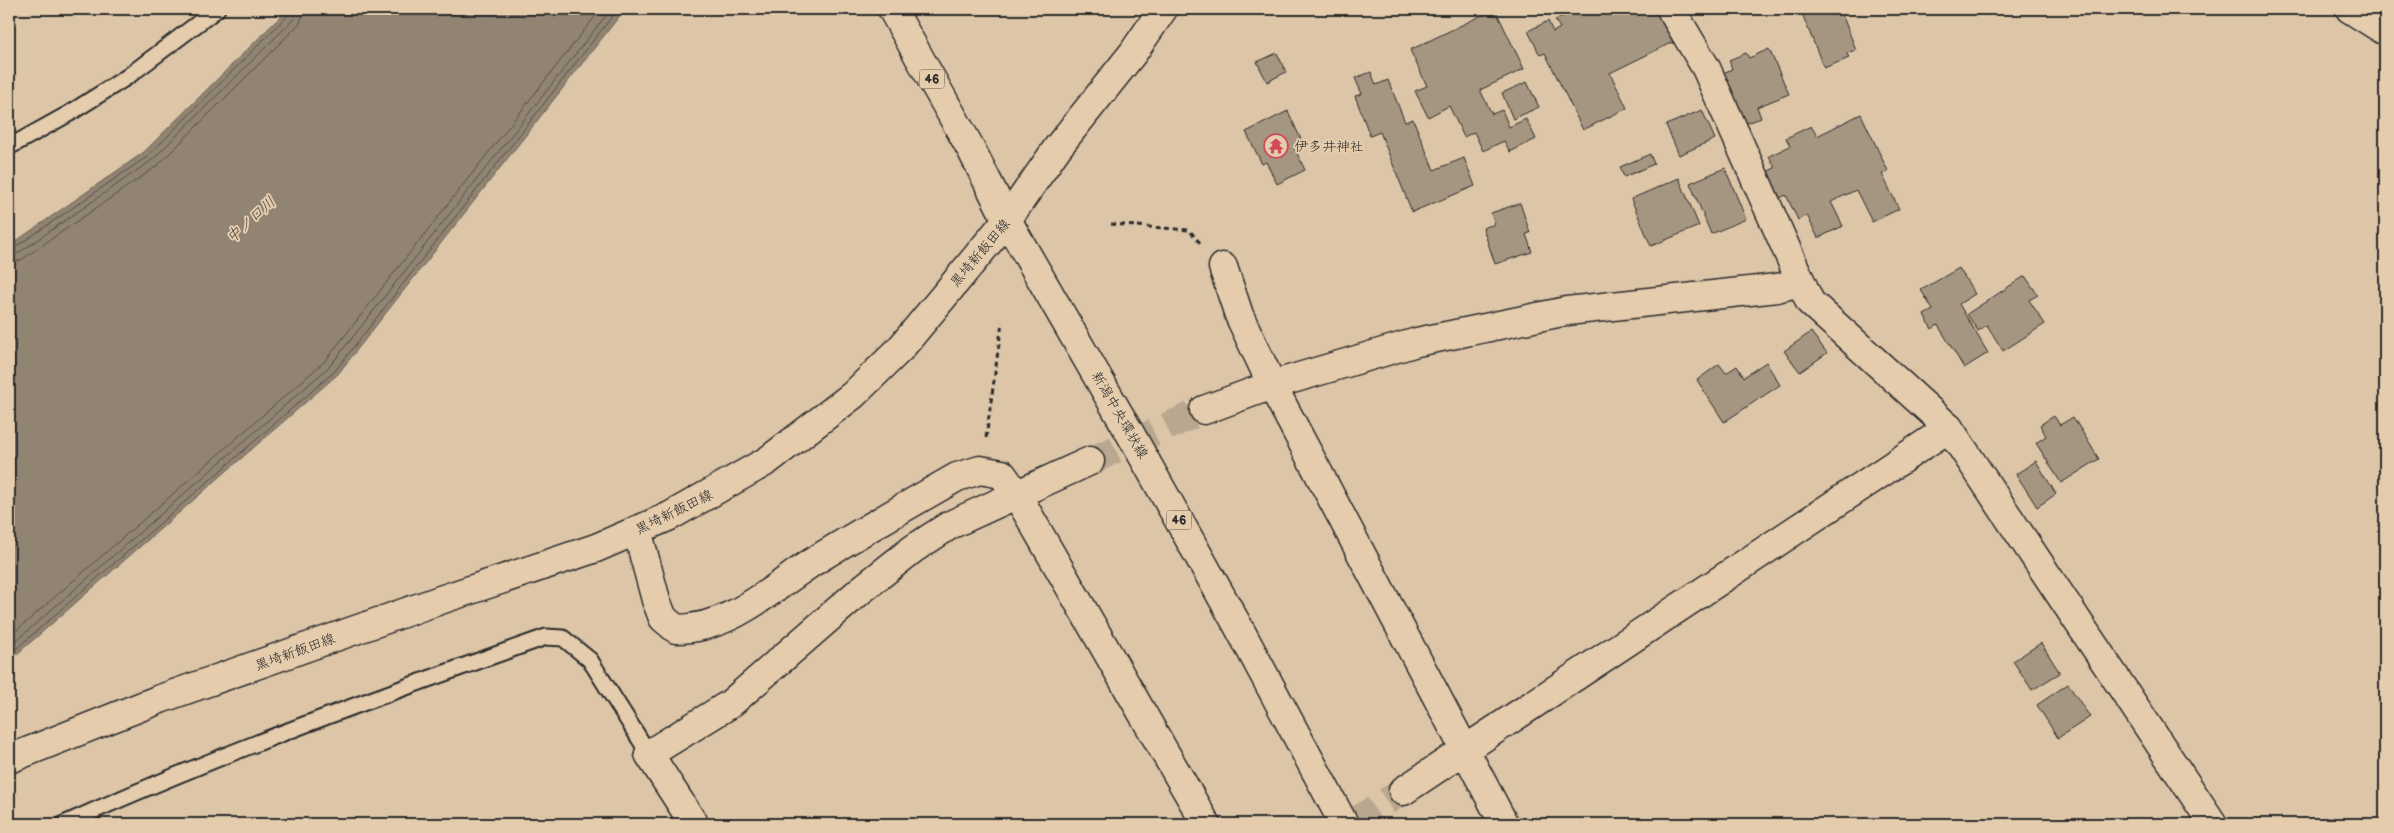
<svg xmlns="http://www.w3.org/2000/svg" width="2394" height="833" font-family="'Balsamiq Sans','Klee One',sans-serif">
	<style>
		.water { fill: #918473; stroke: #686056 }
		.lines { fill: none; stroke-linecap: round; stroke-linejoin: round }
		.shore { stroke: #544f48; stroke-width: 1 }
		.building { fill: #a59681; stroke: #2b2b2b }
		.minor-tunnel { stroke: #b9a78f; stroke-width: 28; stroke-dasharray: 28 14; stroke-linecap: butt }
		.service-casing { stroke: #2b2b2b; stroke-width: 19 }
		.minor-casing { stroke: #2b2b2b; stroke-width: 31 }
		.tertiary-casing { stroke: #2b2b2b; stroke-width: 31 }
		.secondary-casing { stroke: #2b2b2b; stroke-width: 31 }
		.primary-casing { stroke: #2b2b2b; stroke-width: 31 }
		.path { stroke: #2b2b2b; stroke-width: 3; stroke-dasharray: 5 4; stroke-linecap: butt }
		.service { stroke: #e4ccad; stroke-width: 15 }
		.minor { stroke: #e4ccad; stroke-width: 28 }
		.tertiary { stroke: #e4ccad; stroke-width: 28 }
		.secondary { stroke: #e4ccad; stroke-width: 28 }
		.primary { stroke: #e4ccad; stroke-width: 28 }
		.labels { text-anchor: middle; dominant-baseline: central; stroke-width: 4; stroke-linejoin: round; paint-order: stroke }
		.shield { fill: #e4ccad; stroke: #625b52; stroke-width: 1 }
		.shield-label { font-size: 12px; font-weight: bold; fill: #2b2b2b }
		.poi-label { font-size: 14px; fill: #2b2b2b; stroke: #e4ccad; text-anchor: start }
		.street-label { font-size: 14px; fill: #2b2b2b; stroke: #e4ccad }
		.water-label { font-size: 15px; font-style: italic; fill: #44413d; stroke: #e4ccad }
	</style>
	<rect width="100%" height="100%" fill="#ddc6a8"/>
	<filter id="ink" filterUnits="userSpaceOnUse"><feTurbulence type="fractalNoise" baseFrequency=".02" numOctaves="2"/><feDisplacementMap in="SourceGraphic" scale="10" xChannelSelector="R" yChannelSelector="G"/><feConvolveMatrix kernelMatrix="1 2 1 2 8 2 1 2 1" color-interpolation-filters="sRGB"/></filter>
	<g filter="url(#ink)">
		<path class="water" d="M288 9H625L338 374 9 661V246L144 152Z"/>
		<g class="lines">
			<path class="shore" d="M9 249 14 248 148 156 289 14 291 9
				M9 256 17 254 152 160 294 19 297 9
				M9 263 21 260 157 166 300 23 305 9
				M9 637 325 361 601 9
				M9 647 330 366 611 9
				M9 655 335 371 618 9"/>
		</g>
		<path class="building" d="M1495 9 1524 69 1480 90 1492 114 1502 110 1509 127 1526 119 1536 139 1510 152 1504 141 1483 151 1474 132 1464 137 1449 106 1428 117 1415 91 1427 86 1410 50Z
			M1576 9H1581L1584 14 1594 9H1656L1673 42 1610 73 1627 108 1583 130 1545 53 1540 55 1528 31 1548 21 1553 32 1560 28 1555 20Z
			M1807 9H1840L1856 50 1847 53 1849 58 1824 68 1801 11Z
			M1769 49 1789 94 1757 107 1761 118 1742 125 1721 74 1732 69 1729 60 1746 53 1749 58Z
			M1277 53 1286 72 1267 82 1257 62Z
			M1371 72 1376 85 1388 80 1405 122 1413 119 1434 170 1464 158 1475 186 1412 212 1380 132 1370 136 1355 96 1362 94 1355 78Z
			M1527 82 1539 107 1513 119 1502 93Z
			M1702 110 1715 139 1679 155 1666 125Z
			M1288 111 1304 146 1295 149 1305 170 1277 184 1266 162 1262 164 1246 132Z
			M1861 114 1888 171 1882 174 1899 209 1872 222 1856 190 1831 202 1843 226 1818 238 1807 215 1798 220 1786 195 1776 200 1764 173 1775 168 1769 156 1790 146 1786 138 1811 126 1817 136Z
			M1650 154 1654 164 1624 177 1620 167Z
			M1725 168 1746 219 1711 234 1690 183Z
			M1679 178 1699 226 1651 246 1631 199Z
			M1520 203 1530 233 1526 234 1532 252 1495 264 1483 228 1495 224 1491 213Z
			M1959 268 1975 294 1959 304 1988 353 1964 368 1938 325 1932 329 1924 315 1933 310 1921 290Z
			M2025 276 2038 295 2029 300 2045 324 2003 351 1987 325 1978 331 1967 314Z
			M1811 332 1827 353 1800 372 1784 351Z
			M1766 362 1780 385 1724 422 1697 380 1719 364 1726 373 1737 366 1744 377Z
			M2054 416 2060 425 2073 417 2099 459 2061 483 2036 443 2046 436 2040 425Z
			M2036 461 2056 494 2037 507 2016 474Z
			M2041 643 2060 673 2032 690 2013 661Z
			M2068 684 2090 717 2058 738 2037 705Z"/>
		<g class="lines">
			<path class="minor-tunnel" d="M1090 461 1204 410
				M1351 824 1403 791"/>
			<g class="service-casing">
				<path id="service" d="M9 147 70 113 127 77 217 9
					M64 824C221 753 384 694 546 637L563 638 590 660 649 754"/>
			</g>
			<g class="minor-casing">
				<path id="minor" d="M1223 267 1239 315 1272 385 1504 824
					M1204 410 1272 385 1417 342 1567 311 1777 288 1800 282
					M637 530 656 600 663 618 676 629C729 629 769 591 811 563 859 533 908 505 957 477L980 470 1002 474 1017 495 1206 824
					M1403 791 1949 428 1810 302 1706 68 1671 9
					M694 824 649 754 730 704 861 590 913 549 950 525 1090 461"/>
			</g>
			<g class="tertiary-casing">
				<path id="tertiary" d="M1949 428 2213 824"/>
			</g>
			<g class="secondary-casing">
				<path id="secondary" d="M2350 9 2385 31
					M9 759 160 699 443 599 596 548 670 516 767 461 853 395 900 349 1007 220 1058 147 1133 53 1163 9"/>
			</g>
			<g class="primary-casing">
				<path id="primary" d="M892 9 971 149 1007 220 1131 435 1238 626 1344 824"/>
			</g>
			<path class="path" d="M1111 224 1189 230 1202 245
				M986 438 1002 322"/>
			<use href="#service" class="service"/>
			<use href="#minor" class="minor"/>
			<use href="#tertiary" class="tertiary"/>
			<use href="#secondary" class="secondary"/>
			<use href="#primary" class="primary"/>
		</g>
	</g>
	<defs>
		<g id="temple-ring" transform="scale(1.25)"><circle r="9.5" fill="#e4ccad" stroke="#d1495b" stroke-width="1.5"/><path d="M0-6L5-2H3V0L6.5 2.5H4V6H1.5V3h-3V6H-4V2.5H-6.5L-3 0V-2H-5Z" fill="#d1495b"/></g>
	</defs>
	<g fill-rule="evenodd">
		<use href="#temple-ring" x="1276" y="146"/>
	</g>
	<g class="labels">
		<g class="shield">
			<rect x="919.5" y="69.5" width="25" height="19" rx="4"/>
			<rect x="1166.5" y="510.5" width="25" height="19" rx="4"/>
		</g>
		<g class="shield-label">
			<text x="932" y="79">46</text>
			<text x="1179" y="520">46</text>
		</g>
		<g class="poi-label">
			<text x="1294" y="146">伊多井神社</text>
		</g>
		<g class="street-label">
			<text transform="translate(980 253) rotate(-50)">黒埼新飯田線</text>
			<text transform="translate(1120 415) rotate(60)">新潟中央環状線</text>
			<text transform="translate(674 512) rotate(-26)">黒埼新飯田線</text>
			<text transform="translate(295 652) rotate(-20)">黒埼新飯田線</text>
		</g>
		<g class="water-label">
			<text transform="translate(251 220) rotate(-42)">中ノ口川</text>
		</g>
	</g>
	<rect width="2394" height="833" fill="none" stroke="#e4ccad" stroke-width="30"/>
	<rect x="15" y="15" width="2364" height="803" fill="none" stroke="#2b2b2b" stroke-width="2" filter="url(#ink)"/>
</svg>
